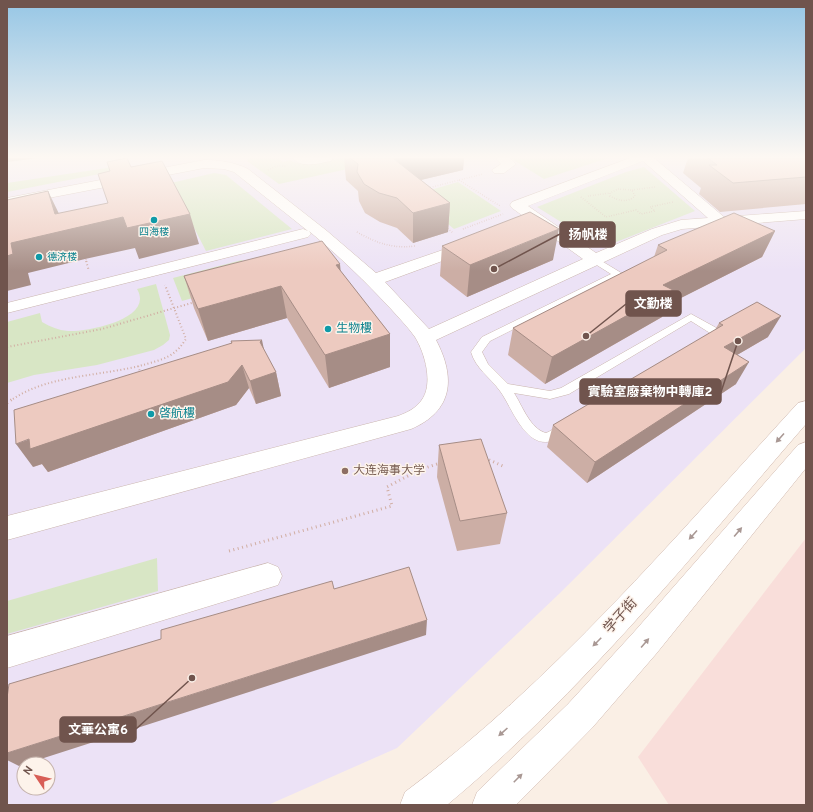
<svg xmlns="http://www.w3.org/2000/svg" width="813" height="812" font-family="Overpass,'Noto Sans SC',sans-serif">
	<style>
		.commercial { fill: #f9deda }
		.education { fill: #ece2f6; fill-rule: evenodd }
		.green { fill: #d8e6c5 }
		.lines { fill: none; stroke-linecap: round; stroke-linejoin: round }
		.lane-casing { stroke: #cab5ad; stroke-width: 1 }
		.street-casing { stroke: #cab5ad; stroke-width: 1 }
		.secondary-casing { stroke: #cfb7ad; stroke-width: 1 }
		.path-far2 { stroke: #d1aea3; stroke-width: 1.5; stroke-dasharray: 0.5 2; stroke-linecap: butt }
		.path-far1 { stroke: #d1aea3; stroke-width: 2; stroke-dasharray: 1 2.5; stroke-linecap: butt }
		.path { stroke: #d1aea3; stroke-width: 3; stroke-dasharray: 1 3.5; stroke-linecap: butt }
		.lane { fill: #fff; fill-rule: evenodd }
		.street { fill: #fff; fill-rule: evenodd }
		.secondary { fill: #fff; fill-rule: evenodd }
		.wall { fill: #ccaea5 }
		.shaded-wall { fill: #a68d86 }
		.building { fill: #edcac0; stroke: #a68d86 }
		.oneway { fill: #a99894 }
		.culture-dot { fill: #0f9aa8; stroke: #fdf3eb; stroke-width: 1.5 }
		.education-dot { fill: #8d6e63; stroke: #fdf3eb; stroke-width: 1.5 }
		.labels { text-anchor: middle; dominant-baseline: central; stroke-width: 3; stroke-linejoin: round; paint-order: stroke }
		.far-culture-label { font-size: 10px; fill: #0d838f; stroke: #fdf3eb }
		.culture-label { font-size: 12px; fill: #0d838f; stroke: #fdf3eb; text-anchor: start }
		.education-label { font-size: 12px; fill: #785e54; stroke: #fdf3eb; text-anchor: start }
		.near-street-label { font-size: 14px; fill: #70544d; stroke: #fdf3eb }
		.leader { fill: none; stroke: #70544d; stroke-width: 1.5 }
		.callout-dot { fill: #70544d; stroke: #fdf3eb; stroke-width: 1.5 }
		.callout { fill: #70544d; stroke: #70544d; stroke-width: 1.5 }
		.callout-label { font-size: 13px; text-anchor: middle; font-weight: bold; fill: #fff }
	</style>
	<rect width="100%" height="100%" fill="#faefe5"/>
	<path class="commercial" d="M806 538V805H669L638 757Z"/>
	<path class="education" d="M7 158H806V348L560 593 397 748 268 805H7ZM24 764H48V788H24Z"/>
	<path class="green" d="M249 158H279L283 162 289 160 297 163 305 164 343 158H398L279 184 247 161Z
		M510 158H608L544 179Z
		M127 165 130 168 7 192V183Z
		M644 167 695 211 606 246 598 245 537 207 626 172Z
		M214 173 226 175 292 229 206 251 171 183Z
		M458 182 501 211 454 229 413 195Z
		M242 260 254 281 182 301 173 278Z
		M156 284 170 335 169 340 163 345 154 350 97 365 34 375 7 383V322L40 313 42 322C51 327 58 330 68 331 87 332 155 319 137 289Z
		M157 558 158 591 7 634V601Z"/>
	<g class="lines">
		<g class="lane-casing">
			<path id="lane" d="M595 257 623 274 490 341 482 352 488 364 508 384 550 391 561 388 691 314 722 331 723 333 713 340H705L704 338 710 333 691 321 569 394 550 399 514 393C522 405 530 429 546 433 554 430 559 423 567 426L569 429C566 435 559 439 552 441 525 449 512 407 500 391 490 377 476 369 471 352L482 337 611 274 592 262 590 260 592 258Z"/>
		</g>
		<g class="street-casing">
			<path id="street" d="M293 158H333L331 161C320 163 301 169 293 158Z
				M496 158H510L516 164 504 173H494L492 170 501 164Z
				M630 158H654L724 217 806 211V219L682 229 662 235 436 340C456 378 453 411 411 429L7 540V516L398 416C406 413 415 409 421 401 434 385 425 353 415 337 408 327 399 318 391 309 365 281 338 255 309 231L311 234 308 237 7 313V303L303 229 308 231 234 172 224 169 204 168 7 206V198L204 160C219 160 234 162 248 169L327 231 376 273 463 243 469 241 475 243 477 246 475 249 385 282 429 329 583 259 512 208 510 205 512 202ZM643 161 708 218 681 220 652 229 596 253 528 206Z
				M268 563 278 567 282 576 278 585 7 668V636Z"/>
		</g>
		<g class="secondary-casing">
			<path id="secondary" d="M806 401V424C692 556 582 693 447 805H400L405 792C553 682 674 538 798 403Z
				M806 442V468L656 654 592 728 516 805H472L477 792 568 704 634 632 798 445Z"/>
		</g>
		<path class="path-far2" d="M268 170 277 166H286
			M459 180 500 206
			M428 188 483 174
			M618 189 632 190 635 196C627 203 619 201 610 196V193Z
			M632 190 655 187
			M588 196 610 193
			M581 197 606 217 636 210 641 214 655 211 650 207 673 202
			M446 227 453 233
			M463 229 503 214
			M357 232C376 243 393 249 415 246
			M85 257 87 262"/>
		<path class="path-far1" d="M86 261 89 271
			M667 302 678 309
			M7 347 102 329 195 302
			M138 366 141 374
			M13 399C48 375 102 376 143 365 153 362 168 359 176 351 180 348 183 343 186 339L165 285"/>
		<path class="path" d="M7 403 14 398
			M485 458 505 467
			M229 551 392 506 387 487 419 470 440 463"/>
		<use href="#lane" class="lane"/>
		<use href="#street" class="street"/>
		<use href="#secondary" class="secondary"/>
	</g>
	<path class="wall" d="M344 158H464L463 170 421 180 450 203 448 232 413 243 397 228 380 222 365 213 359 201 358 191 346 180Z
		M688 158H806V204L720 212 699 194 701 188 683 173Z
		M775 231 762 257 667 305 662 317 545 384 508 355 513 328 654 257 658 245Z
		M442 246 553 260 467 297 440 276Z
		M341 272 390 334V367L329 388 287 318 208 341 194 308 184 276Z
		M719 323 768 337 737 355 736 384 587 483 547 447 553 425 715 330Z
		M231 341 264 350 276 372 281 396 256 404 249 388 236 405 48 472 42 464 33 467 231 343Z
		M439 445 507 513 500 544 457 551 437 477Z"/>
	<path class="shaded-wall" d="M7 158H39L7 162Z
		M398 158H464L463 170 395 186 394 159Z
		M48 191 62 220 190 214 199 244 139 259 135 248 85 259 28 273 31 285 7 291V256L11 243Z
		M450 203 448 232 413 243V213Z
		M559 229 553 260 467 297 470 265Z
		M775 231 762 257 667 305 662 317 545 384 552 357 663 285Z
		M340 264 343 296 336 265Z
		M281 286 287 318 208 341 198 309Z
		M781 316 768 337 713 369 724 347Z
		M390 334V367L329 388 325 355Z
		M262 340 267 364 260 342Z
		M749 362 736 384 587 483 595 462Z
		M242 365 249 388 236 405 48 472 42 464 33 467 16 444Z
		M276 372 281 396 256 404 250 381Z
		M427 620 426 635 19 766 7 760V753Z"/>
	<path class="building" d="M127 158 131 167 162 161 190 214 127 228 123 217 71 229 11 243 13 254 7 256V200L48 191 55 214 108 203 98 174 110 171 107 162Z
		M350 158H398L394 159 450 203 413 213 397 198 379 193 364 184 357 172 358 164Z
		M708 158H806V177L733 183 709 165H717Z
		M530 212 559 229 470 265 442 246Z
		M734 213 775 231 663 285 673 290 552 357 513 328 667 250 658 245Z
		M322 241 340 264 336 265 390 334 325 355 281 286 198 309 184 276Z
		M757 302 781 316 724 347 749 362 595 462 553 425 723 325 719 323Z
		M262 340 260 342 276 372 250 381 242 365 228 382 30 449 29 439 16 444 14 410 232 343 231 341Z
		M481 439 507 513 460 521 439 445Z
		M409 567 427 620 7 753V698L9 684 161 639V630L332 581 334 589Z"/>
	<defs><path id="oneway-solid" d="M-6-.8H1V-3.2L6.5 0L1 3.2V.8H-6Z"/></defs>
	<g class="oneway">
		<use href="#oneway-solid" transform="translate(780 438) rotate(132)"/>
		<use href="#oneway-solid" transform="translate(738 532) rotate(-50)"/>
		<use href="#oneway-solid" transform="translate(693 535) rotate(132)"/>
		<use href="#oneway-solid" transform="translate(597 642) rotate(135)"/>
		<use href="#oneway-solid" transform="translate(645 643) rotate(-49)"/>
		<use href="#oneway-solid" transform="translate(503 732) rotate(138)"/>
		<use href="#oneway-solid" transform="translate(518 778) rotate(-45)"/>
	</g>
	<linearGradient id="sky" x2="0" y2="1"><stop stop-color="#96c6e5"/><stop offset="0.58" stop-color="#fdf8f3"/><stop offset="1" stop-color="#fdf8f3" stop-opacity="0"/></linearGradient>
	<rect width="813" height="271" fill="url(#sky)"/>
	<g class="culture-dot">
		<circle cx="154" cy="220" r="4"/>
		<circle cx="39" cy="257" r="4"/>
		<circle cx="328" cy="329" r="4"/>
		<circle cx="151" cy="414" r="4"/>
	</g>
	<circle class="education-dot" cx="345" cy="471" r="4"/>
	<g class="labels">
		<g class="far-culture-label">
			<text x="154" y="232">四海楼</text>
			<text x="47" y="257" text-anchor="start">德济楼</text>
		</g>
		<g class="culture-label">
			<text x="336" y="329">生物樓</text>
			<text x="159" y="414">啓航樓</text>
		</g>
		<g class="education-label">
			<text x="353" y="471">大连海事大学</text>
		</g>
		<g class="near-street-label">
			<text transform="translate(621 616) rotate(-48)">学子街</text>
		</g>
	</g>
	<path class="leader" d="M494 269L560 234M586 336L626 304M738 341L721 392M192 678L136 729"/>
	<g class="callout-dot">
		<circle cx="494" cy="269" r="4"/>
		<circle cx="586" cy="336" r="4"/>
		<circle cx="738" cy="341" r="4"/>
		<circle cx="192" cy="678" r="4"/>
	</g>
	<g class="callout">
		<rect x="560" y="222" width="55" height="25" rx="4"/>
		<rect x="626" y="291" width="55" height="25" rx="4"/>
		<rect x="580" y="379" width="141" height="25" rx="4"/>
		<rect x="60" y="717" width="76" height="25" rx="4"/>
	</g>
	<g class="callout-label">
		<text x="588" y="239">扬帆楼</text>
		<text x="653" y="308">文勤楼</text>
		<text x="650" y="396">實驗室廢棄物中轉庫2</text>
		<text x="98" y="734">文華公寓6</text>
	</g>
	<rect width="813" height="812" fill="none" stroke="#70544d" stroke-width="16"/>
	<g transform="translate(36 776) rotate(305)"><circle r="19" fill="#fdf3eb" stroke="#c5b3ac"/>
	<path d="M0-3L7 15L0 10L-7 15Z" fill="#d85e56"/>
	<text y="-6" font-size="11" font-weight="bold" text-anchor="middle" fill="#70544d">N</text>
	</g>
</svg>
